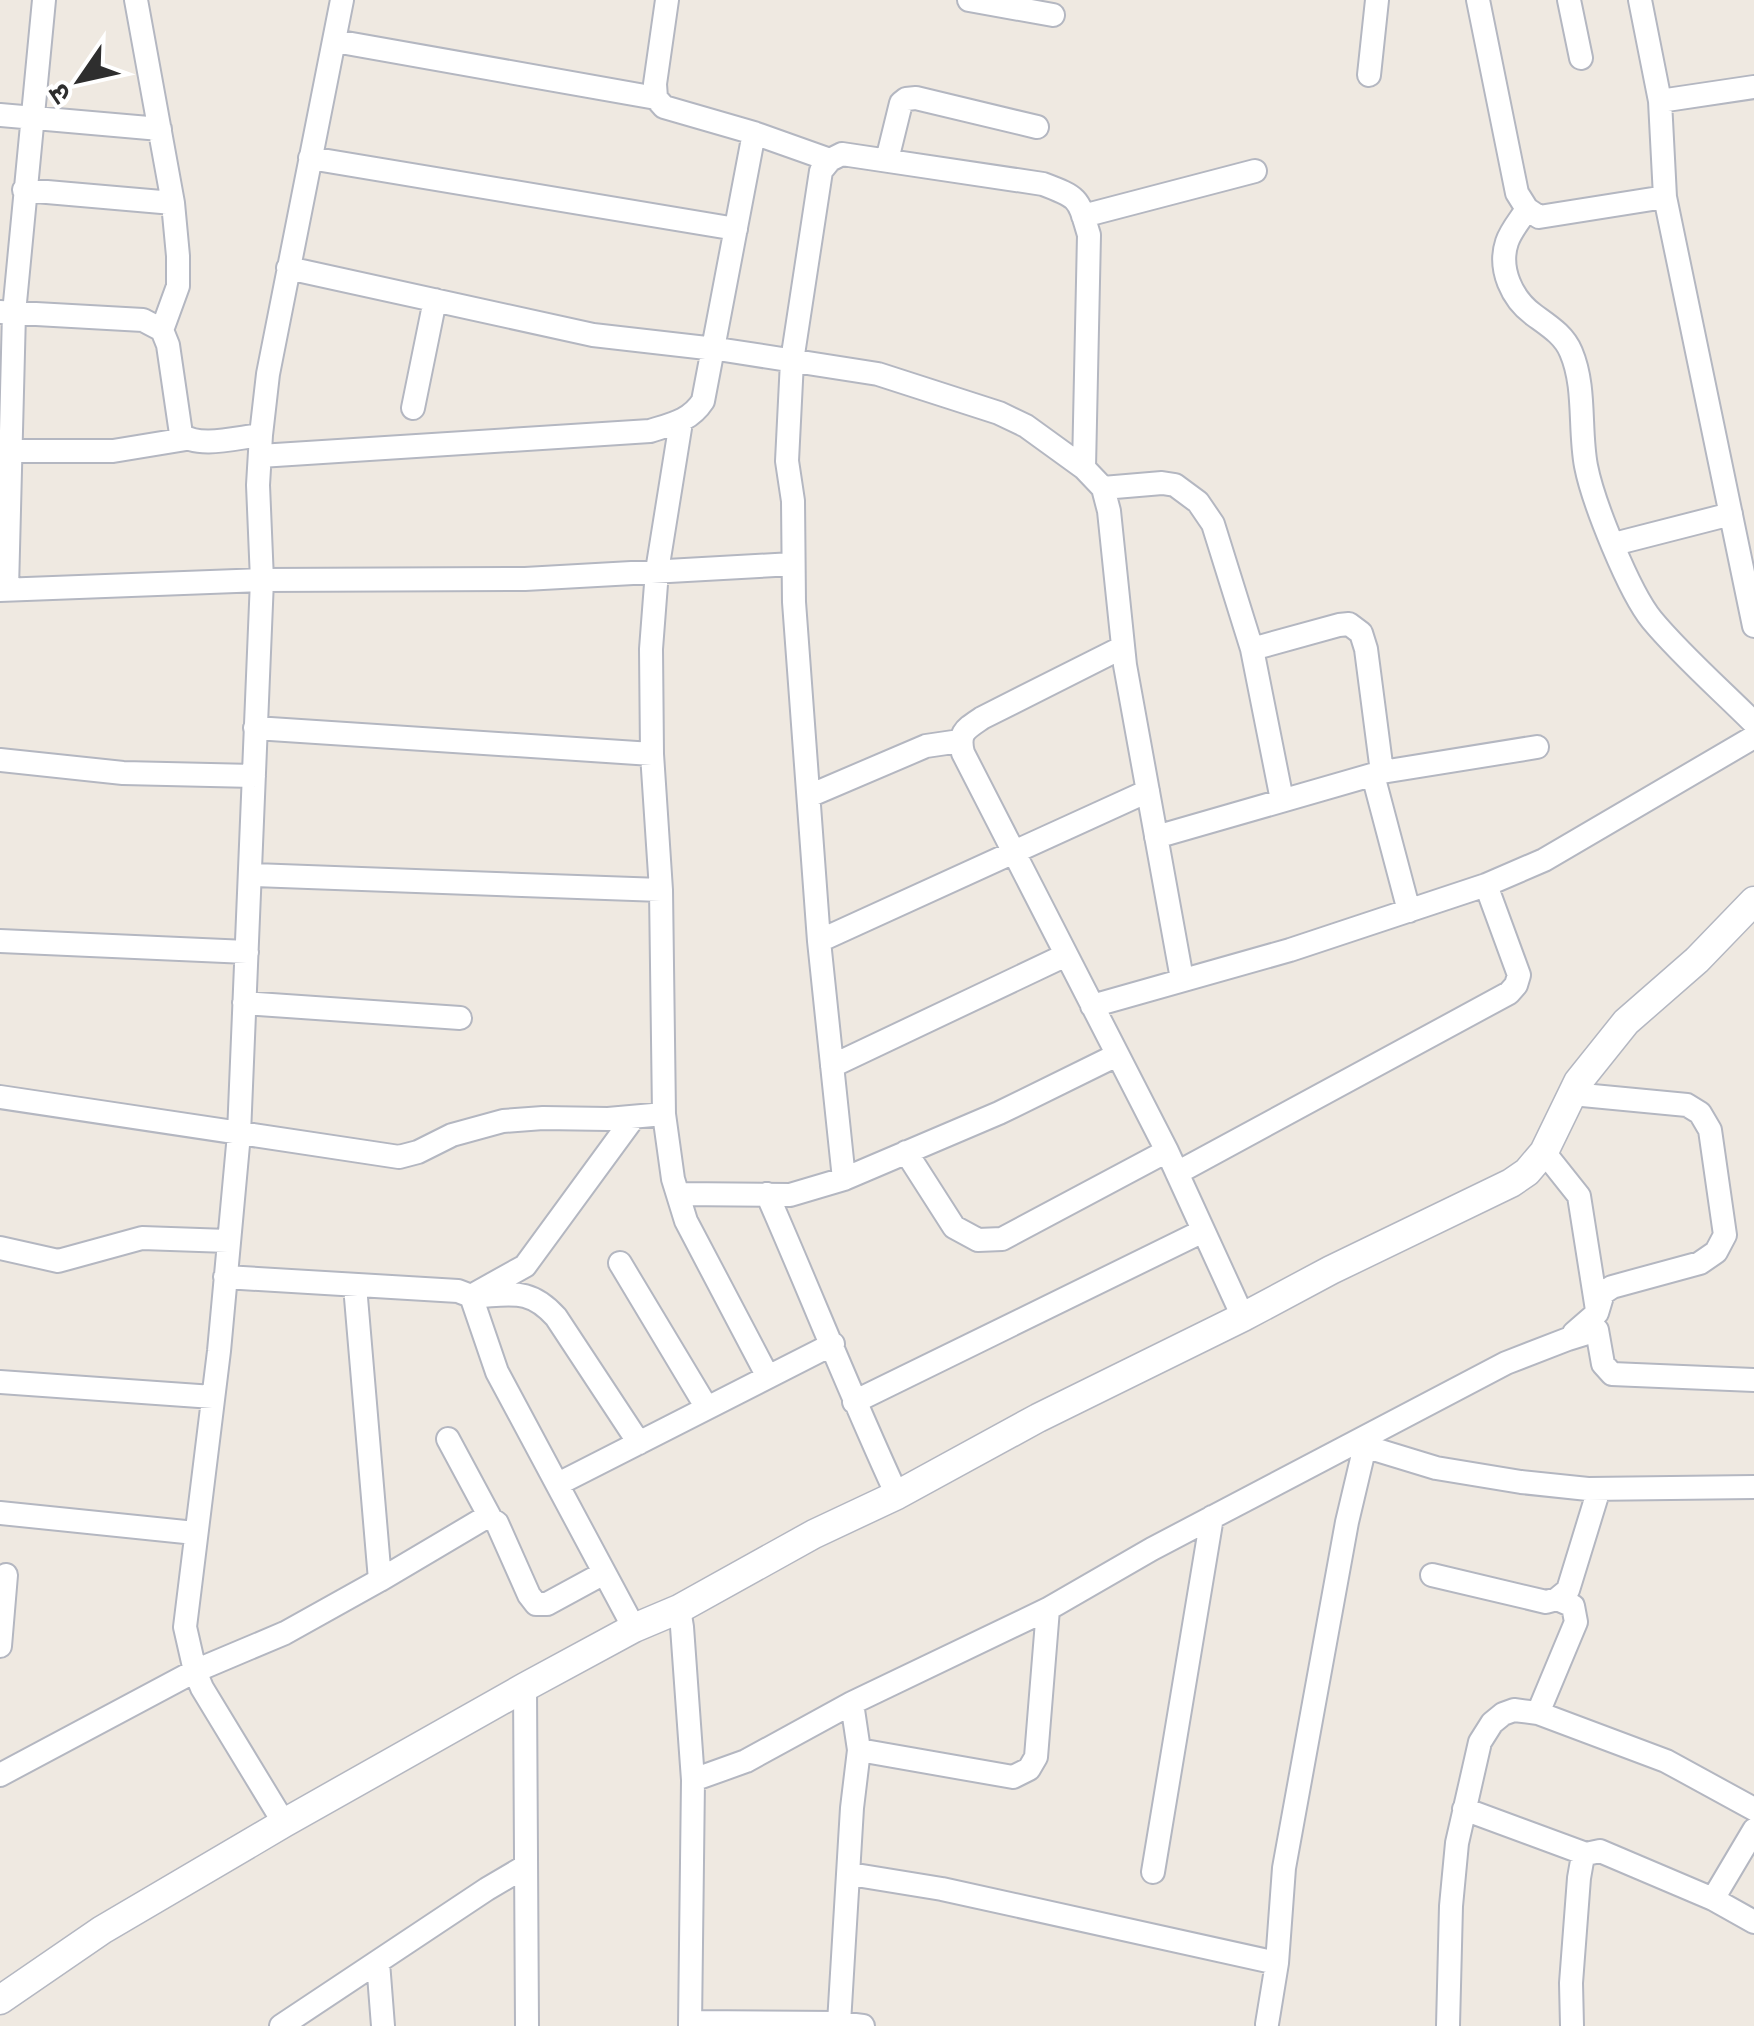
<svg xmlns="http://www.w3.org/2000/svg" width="1754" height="2026" font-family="'PT Sans Narrow','Noto Sans Devanagari',sans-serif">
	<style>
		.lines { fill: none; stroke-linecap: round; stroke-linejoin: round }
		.minor-casing { stroke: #b4b7c1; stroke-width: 26 }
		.tertiary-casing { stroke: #b4b7c1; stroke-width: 31 }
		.minor { stroke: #fff; stroke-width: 22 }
		.tertiary { stroke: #fff; stroke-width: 28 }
	</style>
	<rect width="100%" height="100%" fill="#efe9e1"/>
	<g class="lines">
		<g class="minor-casing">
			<path id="minor" d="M136 0 173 203 178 256V286L162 330
				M667 0 655 84 656 98 664 107 754 133 830 160
				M969 0 1053 15
				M1478 0 1517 193 1527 209 1539 217 1665 197
				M1569 0 1581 58
				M1640 0 1660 101 1665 197 1754 626
				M335 41 656 98
				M1369 75 1377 0
				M1660 101 1754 87
				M0 115 160 129
				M310 158 736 229
				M887 160 901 103 906 99 916 98 1037 127
				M24 190 173 203
				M1527 209C1521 219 1511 230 1507 242 1498 269 1512 299 1534 315 1549 326 1564 335 1571 352 1586 387 1579 429 1586 466 1593 502 1629 592 1652 620 1681 655 1721 690 1754 723
				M1083 216 1255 171
				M288 268 593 335 724 350 878 374 999 413 1026 426 1084 468 1103 488 1109 511 1125 665 1182 979
				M0 312 143 320 162 330 168 345 181 434C198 449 239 437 261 435
				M413 408 435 300
				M681 422 657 571 651 649 652 754 661 890 664 1114 673 1179 686 1221 768 1377
				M0 451H113L186 439
				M260 456 650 431C672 424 690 421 703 401L754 133
				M1103 488 1162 483 1175 485 1198 502 1213 524 1252 649 1282 800
				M1614 544 1731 514
				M7 589 14 313 44 0
				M0 590 262 580 525 579 793 564
				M1123 647 982 718C966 729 958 732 963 753L1167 1151 1243 1317
				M1252 649 1339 625 1349 624 1361 633 1366 649 1382 772
				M255 728 652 754
				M0 760 123 773 254 776
				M1373 775 1409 911
				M809 796 926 746 960 741
				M1156 837 1382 772 1537 747
				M251 875 661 890
				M0 941 247 952
				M819 941 1148 791
				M244 1003 460 1018
				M1092 1006 1290 950 1486 885 1544 860 1754 737
				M832 1066 1066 955
				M1572 1094 1687 1105 1700 1113 1710 1130 1725 1235 1716 1252 1700 1263 1612 1287 1603 1293 1597 1313 1574 1333
				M0 1097 399 1157 418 1152 452 1135 503 1121 543 1118 608 1119 664 1114
				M906 1152 954 1227 978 1240 1002 1239 1167 1151
				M1544 1152 1579 1196 1597 1310
				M1177 1173 1509 993 1516 985 1519 975 1486 885
				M844 1179 819 941 794 602 793 501 787 461 792 361 821 171 830 160 842 154 1043 184C1080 198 1078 198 1089 235L1084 468
				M678 1194 790 1195 844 1179 999 1113 1117 1055
				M767 1194C811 1294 851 1396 897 1495
				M0 1248 58 1261 142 1238 228 1241
				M620 1263 707 1408
				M225 1277 458 1291 471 1296 497 1372 634 1628
				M355 1286 380 1580
				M471 1296 525 1266 634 1117
				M480 1296C514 1294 531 1289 556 1317L639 1443
				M0 1382 213 1397
				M854 1402 1203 1231
				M448 1439 491 1519
				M1354 1443 1436 1468 1521 1482 1588 1489 1754 1487
				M558 1484 833 1344
				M0 1513 195 1533
				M1432 1575 1546 1602 1557 1599 1568 1590 1599 1489
				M679 1609 682 1627 693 1780 690 2026
				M0 1646 6 1575
				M525 1687 527 2026
				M1538 1713 1576 1622 1573 1606 1557 1599
				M859 1750 1013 1777 1029 1769 1036 1757 1048 1609
				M0 1775 195 1671 285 1633 380 1580 483 1519H491L497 1523 529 1595 536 1604H547L604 1573
				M693 1780 746 1761 852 1703 1048 1609 1152 1549 1506 1363 1568 1339 1597 1330 1603 1364 1612 1374 1754 1380
				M1464 1809 1586 1854
				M284 1823 202 1688 195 1671 185 1627 219 1351 239 1134 262 580 258 485 261 435 268 374 342 0
				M1153 1872 1212 1517
				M850 1874 942 1889 1277 1963
				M1713 1899 1754 1830
				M378 1962 383 2026
				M690 2022 839 2023 863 2026
				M839 2023 852 1808 859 1750 852 1703
				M1267 2024 1277 1963 1284 1868 1347 1522 1365 1446
				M281 2026 487 1889 526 1866
				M1448 2026 1451 1906 1457 1843 1480 1742 1492 1723 1503 1714 1514 1710 1538 1713 1666 1761 1754 1809
				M1572 2026 1571 1983 1579 1878 1582 1861 1586 1854 1600 1851 1713 1899 1754 1922"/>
		</g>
		<g class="tertiary-casing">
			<path id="tertiary" d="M0 2000 102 1930 284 1823 525 1687 634 1628 679 1609 814 1534 897 1495 1038 1418 1243 1317 1331 1270 1511 1183 1527 1172 1544 1152 1578 1082 1626 1022 1697 960 1754 901"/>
		</g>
		<use href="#minor" class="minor"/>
		<use href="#tertiary" class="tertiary"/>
	</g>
	<g transform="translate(80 80) rotate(236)" stroke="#ffffff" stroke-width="8" paint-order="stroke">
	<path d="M0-8L18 38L0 25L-18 38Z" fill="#2e2e2e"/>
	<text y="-15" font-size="28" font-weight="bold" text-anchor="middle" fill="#2e2e2e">उ</text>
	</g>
</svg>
